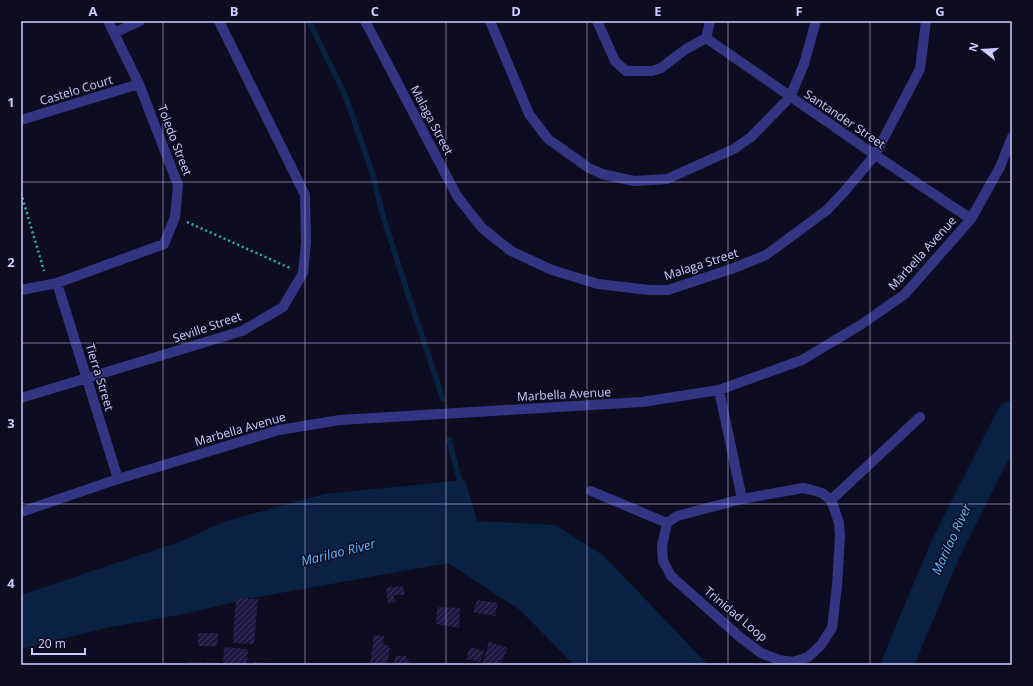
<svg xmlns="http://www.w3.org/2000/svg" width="1033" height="686" font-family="'Open Sans',sans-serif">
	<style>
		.water { fill: #092143 }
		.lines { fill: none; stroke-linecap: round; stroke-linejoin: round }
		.stream { stroke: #092143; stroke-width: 5.5 }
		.river { stroke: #092143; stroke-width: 32 }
		.building { fill: url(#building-hatch) }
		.path { stroke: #27b7a7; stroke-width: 2.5; stroke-dasharray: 2 3; stroke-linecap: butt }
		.minor { stroke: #343582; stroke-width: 10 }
		.grid { fill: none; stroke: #cfcbff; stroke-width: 1; stroke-opacity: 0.55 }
		.labels { text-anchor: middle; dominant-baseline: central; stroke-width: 3; stroke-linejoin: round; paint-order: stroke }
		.street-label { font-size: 12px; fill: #cfcbff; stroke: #0e0c21 }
		.water-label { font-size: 13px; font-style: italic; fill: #59baff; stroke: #0e0c21 }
		.neatline { fill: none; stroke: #cfcbff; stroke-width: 1.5 }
		.grid-label { font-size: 13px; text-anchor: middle; font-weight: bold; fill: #cfcbff }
	</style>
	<defs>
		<pattern id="building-hatch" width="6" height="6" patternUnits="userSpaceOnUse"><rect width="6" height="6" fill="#1d1742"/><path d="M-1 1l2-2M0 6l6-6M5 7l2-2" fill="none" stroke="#3d375e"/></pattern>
	</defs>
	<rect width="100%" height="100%" fill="#0e0c21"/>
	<path class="water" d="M465 480 477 521 555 525 604 556 708 665H574L520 610 448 563 247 599 184 614 106 628 21 649V595L182 541 223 522 324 494Z"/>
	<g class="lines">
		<path class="stream" d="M309 21 345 95 372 172 383 216 406 288 443 399
			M449 440 461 486"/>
		<path class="river" d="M897 665 945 550 1012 417"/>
	</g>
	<path class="building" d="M403 586 405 595H394L395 602 388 603 386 588Z
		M236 598 258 599 254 644 233 643Z
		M477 600 498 603 495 616 473 612Z
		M437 607 460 608 459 628 436 624Z
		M198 633H218L217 646H198Z
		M374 635 384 636 383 644 390 646 387 665H370Z
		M489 642 508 648 500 665H482Z
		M224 647 248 649 247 665H189V662L223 663Z
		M470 647 484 651 480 662 466 659Z
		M395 656H407V660L411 662 410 665H394Z
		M254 662 276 664 275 665H253Z"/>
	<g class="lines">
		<path class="path" d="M21 193 44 271
			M187 222 290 268"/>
		<path class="minor" d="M365 21 457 196 482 228 511 251 552 270 598 284 649 290H668L734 268 766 255 827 210 844 192 875 155 920 69 926 21
			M490 21 529 114 548 139 589 168 602 174 634 181 667 179 734 149 751 137 790 97 804 64 816 21
			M597 21 615 61 626 71H652L661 68 686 49 706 38 710 21
			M114 33 140 21
			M706 38 875 155 971 219
			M21 120 139 84
			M57 283 118 479
			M21 290 57 283 164 244 175 217 178 185 139 84 108 21
			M719 390 742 499
			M21 398 242 331 283 307 303 273 306 243 305 195 219 21
			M803 488 812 490 822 493 831 500 835 511 839 523 840 536 837 586 832 628 821 645 808 657 793 662 779 660 761 653 741 638 671 576 663 561 662 546 667 523 677 516 742 499Z
			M591 491 667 523
			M831 500 920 417
			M21 512 118 479 279 430 340 420 642 402 719 390 802 360 862 324 905 294 971 219 1000 167 1012 137"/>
	</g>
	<path class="grid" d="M163 21V665M305 21V665M446 21V665M587 21V665M728 21V665M870 21V665M21 182H1012M21 343H1012M21 504H1012"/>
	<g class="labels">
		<g class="street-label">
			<text transform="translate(76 90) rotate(-17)">Castelo Court</text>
			<text transform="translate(845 119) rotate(34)">Santander Street</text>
			<text transform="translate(432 120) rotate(62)">Malaga Street</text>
			<text transform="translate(175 140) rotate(69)">Toledo Street</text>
			<text transform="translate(922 253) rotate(-48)">Marbella Avenue</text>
			<text transform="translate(701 264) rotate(-18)">Malaga Street</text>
			<text transform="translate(207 327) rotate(-19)">Seville Street</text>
			<text transform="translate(100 377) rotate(73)">Tierra Street</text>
			<text transform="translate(564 394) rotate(-3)">Marbella Avenue</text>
			<text transform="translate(240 429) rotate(-16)">Marbella Avenue</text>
			<text transform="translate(736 614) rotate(40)">Trinidad Loop</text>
		</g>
		<g class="water-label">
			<text transform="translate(951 539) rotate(-65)">Marilao River</text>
			<text transform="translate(338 552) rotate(-14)">Marilao River</text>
		</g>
	</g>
	<rect width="1033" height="686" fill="none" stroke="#0e0c21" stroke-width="44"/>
	<g transform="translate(983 50) rotate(287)" stroke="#0e0c21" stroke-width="3" paint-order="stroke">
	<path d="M0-3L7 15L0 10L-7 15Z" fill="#cfcbff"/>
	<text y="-6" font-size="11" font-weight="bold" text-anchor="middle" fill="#cfcbff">N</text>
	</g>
	<path d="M32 648v6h53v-6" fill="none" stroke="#cfcbff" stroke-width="2"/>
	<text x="38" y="648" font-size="12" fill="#cfcbff" stroke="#0e0c21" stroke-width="3" paint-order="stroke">20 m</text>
	<rect x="22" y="22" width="989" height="642" class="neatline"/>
	<g class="grid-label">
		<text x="93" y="16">A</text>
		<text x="234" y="16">B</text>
		<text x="375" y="16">C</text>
		<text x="516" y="16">D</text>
		<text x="658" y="16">E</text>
		<text x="799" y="16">F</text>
		<text x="940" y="16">G</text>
		<text x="11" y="107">1</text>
		<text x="11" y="267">2</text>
		<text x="11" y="428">3</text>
		<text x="11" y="588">4</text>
	</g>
</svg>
